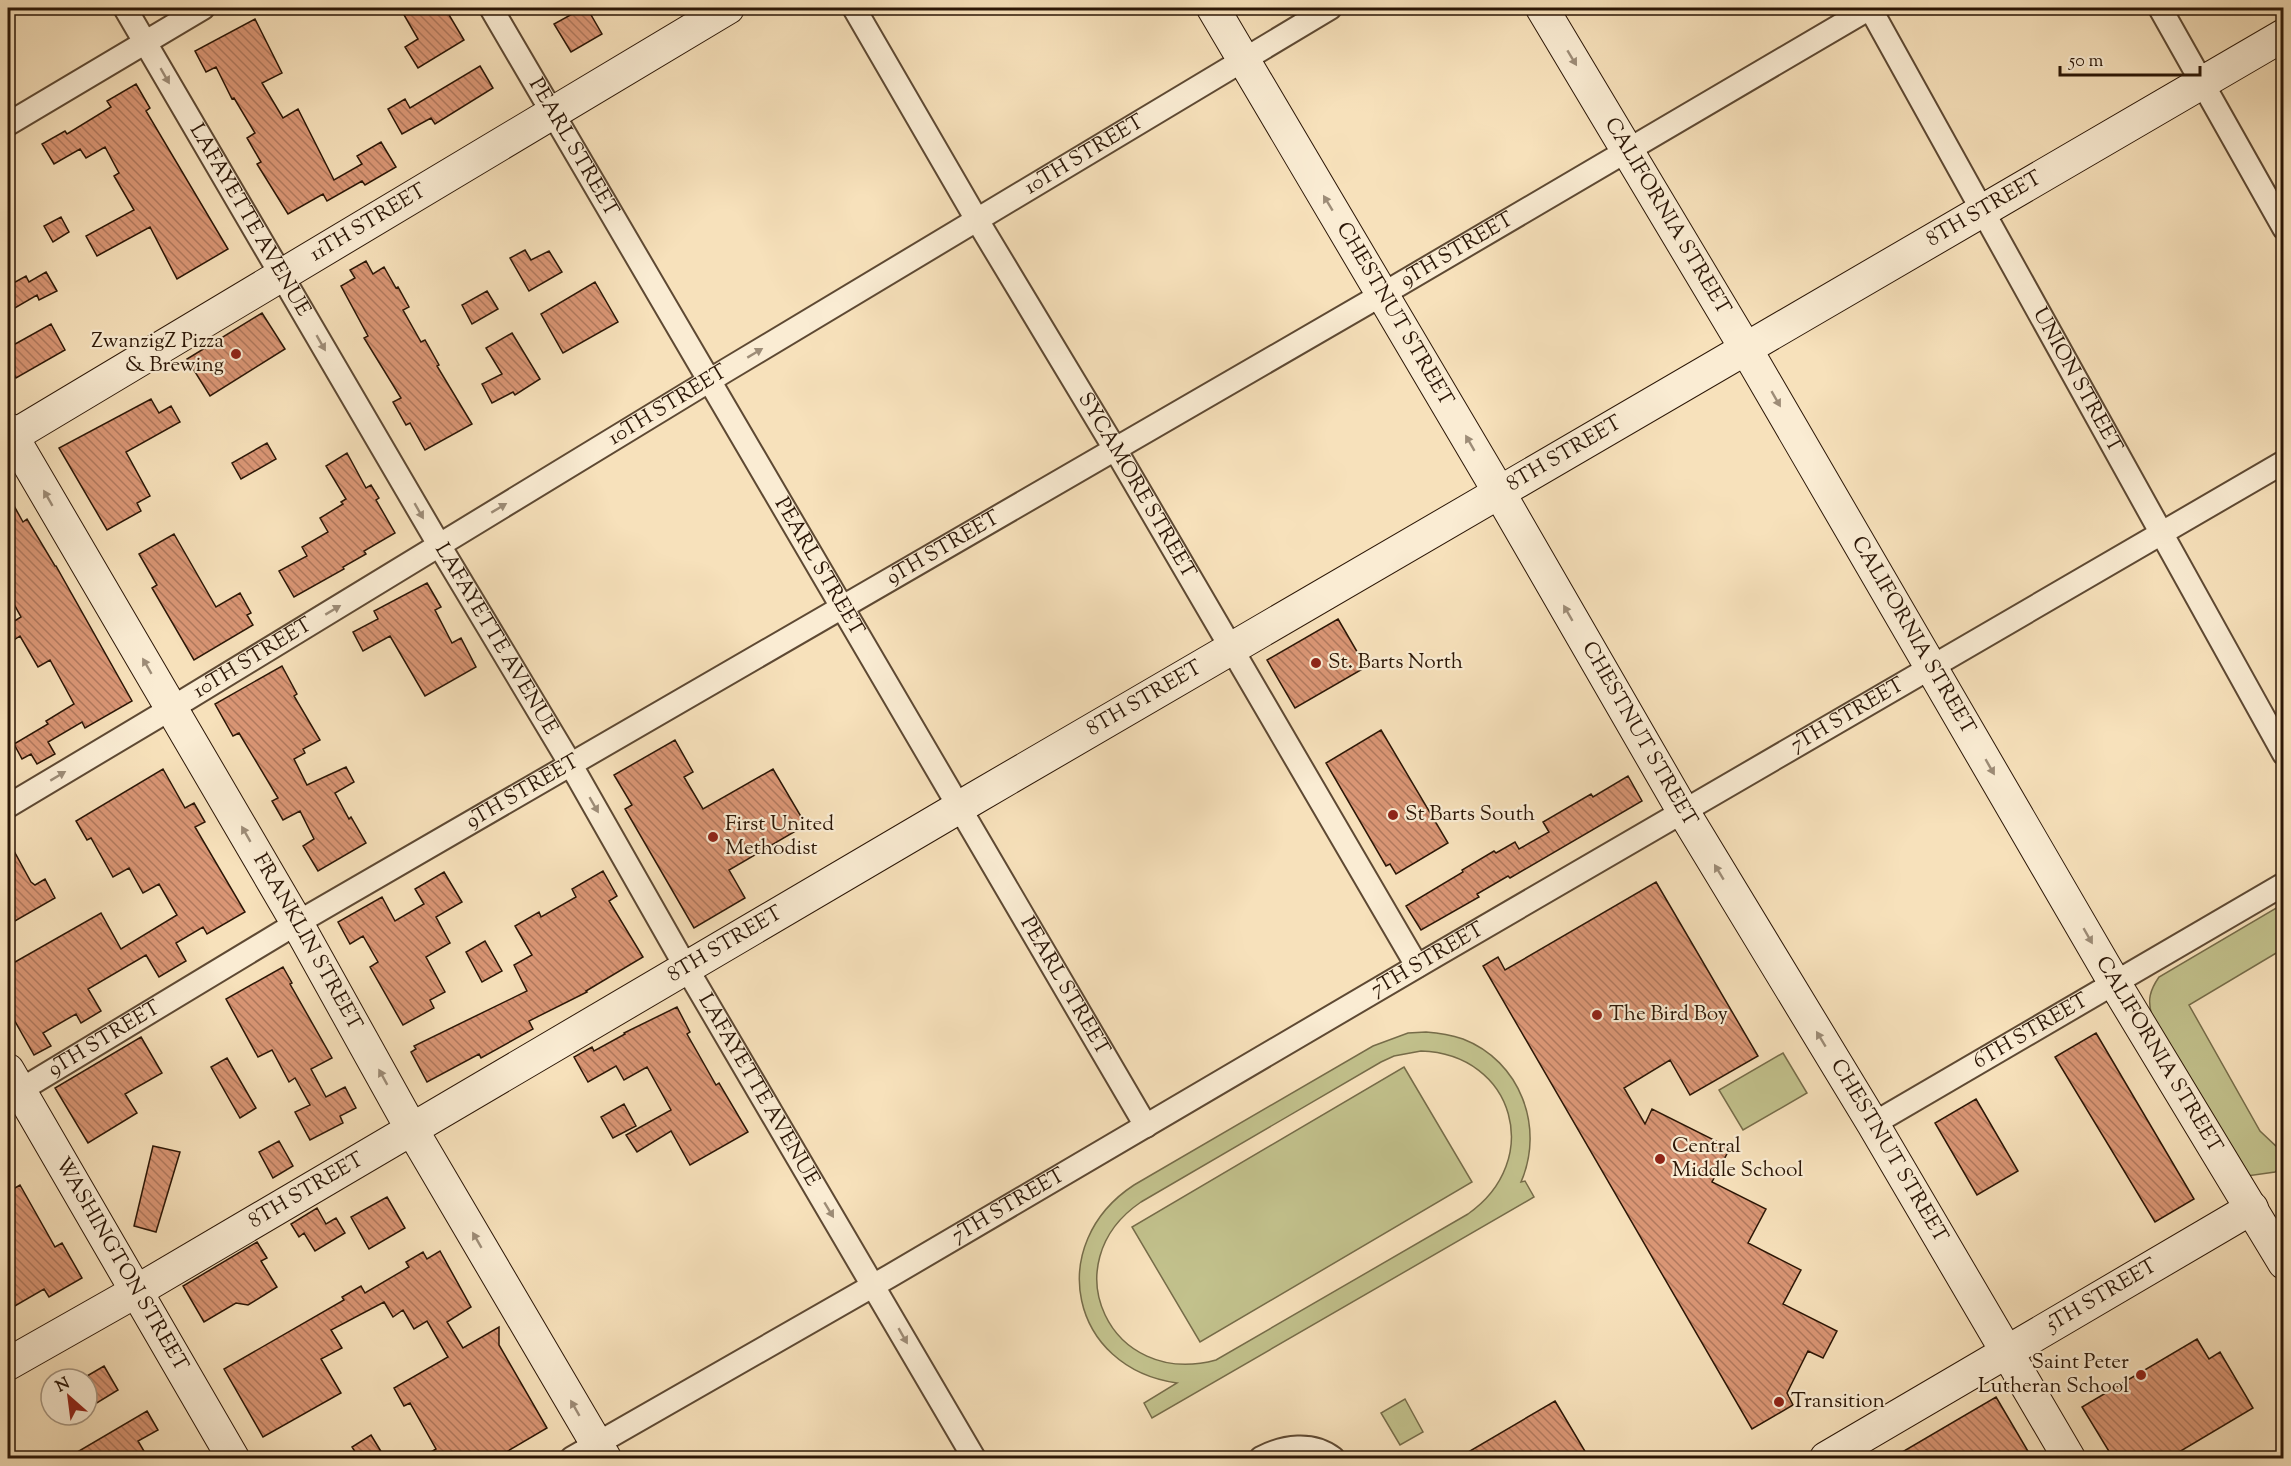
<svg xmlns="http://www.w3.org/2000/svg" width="2291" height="1466" font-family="'Sorts Mill Goudy',serif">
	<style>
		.green { fill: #c2c18c; stroke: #766c49; stroke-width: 1.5; fill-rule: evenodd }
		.building { fill: url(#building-back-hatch); stroke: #2b1606; stroke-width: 1.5 }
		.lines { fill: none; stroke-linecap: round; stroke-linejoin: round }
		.street-casing { stroke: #5e4933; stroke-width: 26 }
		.secondary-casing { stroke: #2b1606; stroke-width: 34 }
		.street { stroke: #faecd3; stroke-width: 22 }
		.secondary { stroke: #faecd3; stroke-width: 32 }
		.oneway { fill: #9d8c77 }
		.poi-dot { fill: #8f2418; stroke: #faecd3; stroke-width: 2 }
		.labels { text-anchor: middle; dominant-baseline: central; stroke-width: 4.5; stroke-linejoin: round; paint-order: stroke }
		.street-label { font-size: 21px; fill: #2b1606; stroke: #faecd3 }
		.poi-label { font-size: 21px; fill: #2b1606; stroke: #faecd3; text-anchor: start }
	</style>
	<defs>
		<pattern id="building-back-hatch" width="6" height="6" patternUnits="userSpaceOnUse" patternTransform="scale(1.5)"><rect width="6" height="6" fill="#da9675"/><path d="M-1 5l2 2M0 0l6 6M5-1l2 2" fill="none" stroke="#b1795e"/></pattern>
	</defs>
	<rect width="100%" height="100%" fill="#f7e1bb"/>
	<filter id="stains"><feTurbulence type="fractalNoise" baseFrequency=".00333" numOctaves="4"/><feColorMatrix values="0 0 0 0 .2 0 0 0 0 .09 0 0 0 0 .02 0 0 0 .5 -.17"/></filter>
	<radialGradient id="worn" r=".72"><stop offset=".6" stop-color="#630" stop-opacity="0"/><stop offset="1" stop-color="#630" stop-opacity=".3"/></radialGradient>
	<path class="green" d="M2283 904V949L2189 1005 2260 1131 2279 1149 2283 1160 2280 1167 2275 1172 2247 1176 2152 1016C2147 1000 2150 990 2159 977Z
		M1426 1032C1439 1033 1451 1035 1463 1039 1520 1061 1545 1127 1521 1182L1525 1181 1534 1197 1152 1418 1144 1403 1177 1383C1070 1368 1044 1244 1134 1185L1373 1046 1408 1033ZM1421 1051C1515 1054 1544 1161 1468 1214L1216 1360C1110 1389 1051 1263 1141 1202L1381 1062 1394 1056Z
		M1783 1053 1807 1093 1743 1130 1719 1090Z
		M1404 1067 1472 1182 1200 1342 1132 1227Z
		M1405 1399 1423 1432 1400 1445 1381 1413Z"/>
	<path class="building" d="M400 8H445L464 40 418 68 405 47 418 39Z
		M583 8H587L602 34 571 52 554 24Z
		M255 19 282 73 262 83 283 118 298 109 334 180 362 164 357 156 381 142 396 167 365 185 362 181 327 201 323 194 288 214 257 164 261 162 247 138 255 133 234 98 232 99 216 67 206 72 195 51Z
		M480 66 493 88 435 124 431 118 402 134 388 109 405 99 410 108Z
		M136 84 150 108 146 111 228 249 177 279 150 227 97 256 86 236 134 210 114 176 119 173 105 147 86 158 80 149 54 164 42 144 65 131 67 134 111 107 107 101Z
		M61 217 69 232 53 242 44 226Z
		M525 250 531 260 549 251 562 272 529 291 510 258Z
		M366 261 373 274 384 267 396 288 398 287 409 307 403 310 421 342 425 340 439 365 437 366 472 424 425 450 410 423 406 425 393 402 401 398 364 338 368 336 341 286 355 278 350 270Z
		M46 272 57 291 39 300 37 295 8 312V286L26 276 29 282Z
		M595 282 618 322 563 353 541 314Z
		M487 291 498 309 472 324 462 305Z
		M262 313 285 349 210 396 187 359Z
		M51 324 65 350 16 378 8 363V348Z
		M512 333 540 379 515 395 513 392 492 403 482 384 502 374 486 348Z
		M151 399 159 413 171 406 180 422 126 452 150 496 137 503 141 511 107 530 59 448Z
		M267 443 276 459 241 479 232 463Z
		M347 453 366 488 371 485 379 498 376 500 395 533 364 551 366 554 343 567 344 569 294 597 279 571 307 556 302 547 328 532 320 518 343 504 341 502 346 499 326 466Z
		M8 495 23 522 27 519 55 566H56L132 701 85 728 82 722 48 742 55 754 37 764 31 754 22 759 14 744 48 724 46 721 74 704 50 660 38 667 20 636 14 640 8 628V625L21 617 8 593Z
		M174 534 216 607 240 593 251 613 247 615 253 625 194 660 152 588 157 585 139 554Z
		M427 583 441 607 435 610 452 643 461 638 476 667 425 696 390 636 363 651 353 632 378 619 374 611Z
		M1338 619 1366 667 1295 708 1267 660Z
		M282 666 297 694 294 696 320 740 303 749 305 753 294 759 307 785 346 767 354 782 335 793 349 819 351 817 366 843 318 871 303 846 314 839 300 811 283 820 272 801 278 798 239 733 233 736 215 704Z
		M1381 730 1448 843 1396 874 1390 864 1386 866 1326 763Z
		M675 740 693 772 684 777 703 809 773 769 806 825 729 870 745 898 694 928 625 809 632 805 614 775Z
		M163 769 185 808 194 803 205 822 195 827 245 912 207 934 203 927 176 943 186 961 159 977 146 955 88 989 101 1011 81 1023 76 1014 43 1033 51 1046 34 1055 8 1009V966L101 913 121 949 177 915 159 884 143 893 129 868 113 877 91 838 87 840 76 821Z
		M1628 776 1642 801 1510 878 1508 876 1477 894 1479 897 1421 930 1406 906 1463 872 1462 870 1494 851 1496 853 1515 842 1519 849 1549 832 1543 822 1591 794 1593 797Z
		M8 840 31 882 35 885 45 879 55 898 8 925Z
		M603 871 617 896 609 901 643 957 586 991 587 992 529 1021 533 1029 481 1058 479 1054 427 1082 411 1052 416 1049 414 1046 527 991 514 965 532 955 515 926 539 912 541 917 576 897 572 889Z
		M444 872 462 902 436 917 450 943 426 957 445 992 430 1000 434 1008 403 1025 370 967 378 962 363 936 350 944 338 922 382 897 395 921 424 904 415 889Z
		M1656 882 1758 1056 1690 1095 1670 1060 1624 1088 1645 1124 1652 1109 1730 1148 1712 1182 1766 1209 1748 1243 1801 1270 1783 1304 1837 1331 1823 1358 1808 1351 1787 1393 1793 1405 1752 1429 1483 966 1498 957 1505 970Z
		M485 941 502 971 482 982 466 952Z
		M283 967 292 983 290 984 332 1058 311 1069 326 1097 345 1087 356 1108 340 1116 343 1123 310 1140 295 1112 310 1105 295 1078 289 1082 272 1050 258 1057 226 999Z
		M677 1007 690 1032 687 1034 716 1085 719 1083 748 1132 690 1165 671 1131 637 1152 626 1135 671 1110 647 1067 624 1080 616 1066 588 1082 574 1057 592 1047 594 1051 625 1034 624 1033Z
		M2096 1033 2194 1199 2155 1222 2055 1057Z
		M141 1037 162 1073 125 1094 137 1113 88 1143 55 1088Z
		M227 1058 256 1108 240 1118 211 1067Z
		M1976 1099 2018 1171 1977 1195 1935 1123Z
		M624 1104 636 1126 613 1138 601 1117Z
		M279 1141 293 1166 273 1178 259 1152Z
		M153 1146 180 1152 156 1232 134 1226Z
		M20 1185 55 1247 62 1243 82 1278 49 1297 44 1289 8 1310V1192Z
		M387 1197 405 1228 369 1249 351 1217Z
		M317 1208 326 1224 336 1218 345 1233 315 1251 304 1233 299 1237 291 1224Z
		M257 1242 267 1258 261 1261 277 1287 248 1305 236 1303 204 1322 183 1286Z
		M440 1251 471 1307 447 1322 463 1348 499 1327V1345L547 1428 496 1458H421L436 1449 410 1403 404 1406 394 1388 448 1357 427 1321 414 1329 403 1310 393 1317 384 1302 331 1330 342 1348 321 1359 341 1393 263 1437 224 1369 344 1300 342 1297 361 1286 365 1293 409 1267 406 1262 423 1252 427 1259Z
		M2197 1339 2209 1359 2220 1352 2253 1408 2169 1458H2113L2082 1407Z
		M104 1366 118 1390 87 1409V1376Z
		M1996 1397 2032 1458H1892Z
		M1555 1401 1589 1458H1458Z
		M147 1411 158 1430 138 1441 148 1458H67Z
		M371 1435 385 1458H359L352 1447Z"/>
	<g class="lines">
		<g class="street-casing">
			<g id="street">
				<path id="s1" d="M125 8 445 555 571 765 687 969 974 1458"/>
				<path id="s2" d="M491 8 1146 1126"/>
				<path id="s3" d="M854 8 977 220 1115 449 1417 966"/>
				<path id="s4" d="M1870 8 2284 754"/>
				<path d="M2160 8 2284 228"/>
				<path d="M8 124 203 8"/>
				<path id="s5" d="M8 806 172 708 725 371 1330 8"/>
				<path id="s6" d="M19 1091 297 923 1395 287 1870 8"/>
				<path id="s7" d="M1873 1124 2284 884"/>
				<path id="s8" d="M572 1458 890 1276 1433 957 2284 462"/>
				<path d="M1261 1458C1284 1446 1312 1442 1333 1458"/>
			</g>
		</g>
		<g class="secondary-casing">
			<g id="secondary">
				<path id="s9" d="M1213 8 1489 475 1683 811 1873 1124 2069 1458"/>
				<path id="s10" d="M1542 8 1746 349 2114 982 2284 1263"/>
				<path id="s11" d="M8 429 297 923 411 1128 605 1458"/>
				<path id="s12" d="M8 439 728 8"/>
				<path id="s13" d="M8 1070 233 1458"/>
				<path id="s14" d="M8 1364 135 1292 975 798 2284 35"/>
				<path id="s15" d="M1826 1458 2252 1208"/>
			</g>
		</g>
		<use href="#street" class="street"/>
		<use href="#secondary" class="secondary"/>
	</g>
	<defs><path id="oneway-solid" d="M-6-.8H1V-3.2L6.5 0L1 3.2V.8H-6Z" transform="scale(1.5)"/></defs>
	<g class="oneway">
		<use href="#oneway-solid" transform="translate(1572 58) rotate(59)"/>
		<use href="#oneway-solid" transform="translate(165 76) rotate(60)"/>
		<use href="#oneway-solid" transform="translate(1328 203) rotate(-121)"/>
		<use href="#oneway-solid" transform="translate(321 343) rotate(60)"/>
		<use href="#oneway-solid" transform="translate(755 353) rotate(-31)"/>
		<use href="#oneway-solid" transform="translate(1776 399) rotate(60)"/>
		<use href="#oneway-solid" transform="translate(1470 443) rotate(-120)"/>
		<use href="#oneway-solid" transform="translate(48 498) rotate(-120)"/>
		<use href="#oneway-solid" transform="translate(499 508) rotate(-31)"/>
		<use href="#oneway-solid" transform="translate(419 511) rotate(60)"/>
		<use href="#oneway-solid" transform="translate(333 610) rotate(-31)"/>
		<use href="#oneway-solid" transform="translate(1568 613) rotate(-120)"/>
		<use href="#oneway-solid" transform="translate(147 666) rotate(-120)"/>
		<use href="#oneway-solid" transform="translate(1990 767) rotate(60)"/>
		<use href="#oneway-solid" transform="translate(58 776) rotate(-31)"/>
		<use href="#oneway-solid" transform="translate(594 805) rotate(60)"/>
		<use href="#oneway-solid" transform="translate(246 834) rotate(-120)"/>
		<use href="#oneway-solid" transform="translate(1719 872) rotate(-121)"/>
		<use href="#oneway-solid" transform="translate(2088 936) rotate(60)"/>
		<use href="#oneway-solid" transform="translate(1821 1039) rotate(-121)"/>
		<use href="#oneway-solid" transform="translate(383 1077) rotate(-119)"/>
		<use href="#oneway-solid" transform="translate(829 1210) rotate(59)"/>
		<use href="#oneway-solid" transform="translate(477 1240) rotate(-120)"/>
		<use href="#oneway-solid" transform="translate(903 1336) rotate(60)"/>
		<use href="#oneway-solid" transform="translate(575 1408) rotate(-120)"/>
	</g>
	<g class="poi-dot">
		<circle cx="236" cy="354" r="6"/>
		<circle cx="1316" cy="663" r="6"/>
		<circle cx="1393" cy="815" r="6"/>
		<circle cx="713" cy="837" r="6"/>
		<circle cx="1597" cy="1015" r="6"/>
		<circle cx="1660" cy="1159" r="6"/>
		<circle cx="2141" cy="1375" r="6"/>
		<circle cx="1779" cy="1402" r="6"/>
	</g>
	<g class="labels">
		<g class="street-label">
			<text stroke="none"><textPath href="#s2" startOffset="162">PEARL STREET</textPath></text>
			<text stroke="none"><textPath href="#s5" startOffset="1258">10TH STREET</textPath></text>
			<text stroke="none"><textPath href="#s14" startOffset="2289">8TH STREET</textPath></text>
			<text stroke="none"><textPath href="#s10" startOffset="243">CALIFORNIA STREET</textPath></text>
			<text stroke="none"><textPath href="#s1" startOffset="246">LAFAYETTE AVENUE</textPath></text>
			<text stroke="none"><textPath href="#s12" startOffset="420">11TH STREET</textPath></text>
			<text stroke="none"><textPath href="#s6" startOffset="1666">9TH STREET</textPath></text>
			<text stroke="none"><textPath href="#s9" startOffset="356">CHESTNUT STREET</textPath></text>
			<text stroke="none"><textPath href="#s4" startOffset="426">UNION STREET</textPath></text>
			<text stroke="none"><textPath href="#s5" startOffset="772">10TH STREET</textPath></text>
			<text stroke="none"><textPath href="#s14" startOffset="1803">8TH STREET</textPath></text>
			<text stroke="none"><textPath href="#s3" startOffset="555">SYCAMORE STREET</textPath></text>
			<text stroke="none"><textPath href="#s6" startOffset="1072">9TH STREET</textPath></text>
			<text stroke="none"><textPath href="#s2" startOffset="648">PEARL STREET</textPath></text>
			<text stroke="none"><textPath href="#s10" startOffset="729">CALIFORNIA STREET</textPath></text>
			<text stroke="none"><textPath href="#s1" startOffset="732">LAFAYETTE AVENUE</textPath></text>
			<text stroke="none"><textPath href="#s5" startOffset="286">10TH STREET</textPath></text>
			<text stroke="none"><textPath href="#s14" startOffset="1317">8TH STREET</textPath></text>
			<text stroke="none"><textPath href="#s8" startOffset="1476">7TH STREET</textPath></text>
			<text stroke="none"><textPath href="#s9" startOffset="842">CHESTNUT STREET</textPath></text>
			<text stroke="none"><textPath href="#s6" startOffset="586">9TH STREET</textPath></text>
			<text stroke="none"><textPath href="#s11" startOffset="594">FRANKLIN STREET</textPath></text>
			<text stroke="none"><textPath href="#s14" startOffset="831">8TH STREET</textPath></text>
			<text stroke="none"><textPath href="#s8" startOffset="990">7TH STREET</textPath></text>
			<text stroke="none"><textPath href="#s2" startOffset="1134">PEARL STREET</textPath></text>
			<text stroke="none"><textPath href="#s7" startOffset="183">6TH STREET</textPath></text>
			<text stroke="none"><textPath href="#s6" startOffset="100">9TH STREET</textPath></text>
			<text stroke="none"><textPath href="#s10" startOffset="1215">CALIFORNIA STREET</textPath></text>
			<text stroke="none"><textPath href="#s1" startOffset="1254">LAFAYETTE AVENUE</textPath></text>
			<text stroke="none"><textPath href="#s9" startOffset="1328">CHESTNUT STREET</textPath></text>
			<text stroke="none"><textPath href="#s14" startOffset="345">8TH STREET</textPath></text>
			<text stroke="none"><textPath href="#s8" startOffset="504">7TH STREET</textPath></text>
			<text stroke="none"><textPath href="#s13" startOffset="225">WASHINGTON STREET</textPath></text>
			<text stroke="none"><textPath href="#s15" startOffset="320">5TH STREET</textPath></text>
		</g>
		<g class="poi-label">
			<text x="224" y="342" text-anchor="end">ZwanzigZ Pizza<tspan x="224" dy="24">&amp; Brewing</tspan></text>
			<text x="1328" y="663">St. Barts North</text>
			<text x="1405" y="815">St Barts South</text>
			<text x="725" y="825">First United<tspan x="725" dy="24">Methodist</tspan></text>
			<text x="1609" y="1015">The Bird Boy</text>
			<text x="1672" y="1147">Central<tspan x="1672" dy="24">Middle School</tspan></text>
			<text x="2129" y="1363" text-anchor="end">Saint Peter<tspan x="2129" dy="24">Lutheran School</tspan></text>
			<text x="1791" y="1402">Transition</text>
		</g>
	</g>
	<rect width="2291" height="1466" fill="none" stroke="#f7e1bb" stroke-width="30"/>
	<rect x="9" y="9" width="2273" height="1448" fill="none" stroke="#2b1606" stroke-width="3"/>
	<rect x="15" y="15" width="2261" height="1436" fill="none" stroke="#2b1606" stroke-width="1.5"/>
	<g transform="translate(69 1397) rotate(332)"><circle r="28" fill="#faecd3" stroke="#a79681" stroke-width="1.5"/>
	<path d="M0-4.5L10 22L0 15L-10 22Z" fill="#8f2418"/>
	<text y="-9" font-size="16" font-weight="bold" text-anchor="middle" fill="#2b1606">N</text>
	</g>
	<path d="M2060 66v9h140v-9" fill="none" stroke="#2b1606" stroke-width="3"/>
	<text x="2069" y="66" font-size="18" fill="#2b1606" stroke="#faecd3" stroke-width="4.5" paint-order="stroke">50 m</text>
	<rect width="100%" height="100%" filter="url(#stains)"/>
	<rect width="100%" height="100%" fill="url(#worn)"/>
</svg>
